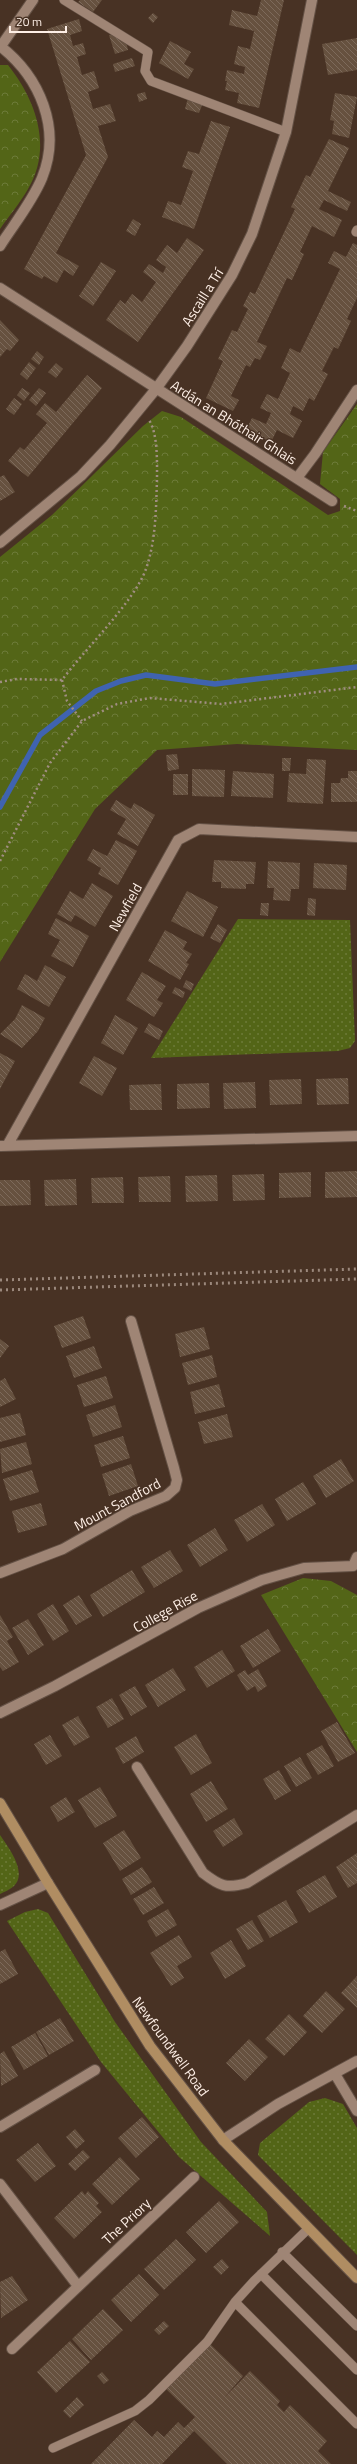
<svg xmlns="http://www.w3.org/2000/svg" width="357" height="2464" font-family="'Titillium Web',sans-serif">
	<style>
		.grass { fill: url(#grass-dots) }
		.park { fill: url(#park-crowns) }
		.lines { fill: none; stroke-linecap: round; stroke-linejoin: round }
		.stream { stroke: #3f63b0; stroke-width: 5.5 }
		.building { fill: url(#building-back-hatch) }
		.lane-casing { stroke: #645145; stroke-width: 10 }
		.street-casing { stroke: #645145; stroke-width: 12 }
		.secondary-casing { stroke: #645145; stroke-width: 12 }
		.path { stroke: #a08e82; stroke-width: 2.5; stroke-dasharray: 2 3; stroke-linecap: butt }
		.lane { stroke: #9f8575; stroke-width: 9 }
		.street { stroke: #9f8575; stroke-width: 10 }
		.secondary { stroke: #b08d62; stroke-width: 10 }
		.rail { stroke: #9b887c; stroke-width: 3; stroke-dasharray: 2 4; stroke-linecap: butt }
		.labels { text-anchor: middle; dominant-baseline: central; stroke-width: 3; stroke-linejoin: round; paint-order: stroke }
		.street-label { font-size: 14px; fill: #feefe6; stroke: #483224 }
	</style>
	<defs>
		<pattern id="grass-dots" width="8" height="8" patternUnits="userSpaceOnUse"><rect width="8" height="8" fill="#536517"/><path d="M2 2h.1M6 6h.1" fill="none" stroke="#6d7b39" stroke-width="1.8" stroke-linecap="round"/></pattern>
		<pattern id="park-crowns" width="20" height="18" patternUnits="userSpaceOnUse"><rect width="20" height="18" fill="#536517"/><path d="M2 6a3 3 0 1 1 6 0M12 15a3 3 0 1 1 6 0" fill="none" stroke="#6d7b39"/></pattern>
		<pattern id="building-back-hatch" width="6" height="6" patternUnits="userSpaceOnUse"><rect width="6" height="6" fill="#66513f"/><path d="M-1 5l2 2M0 0l6 6M5-1l2 2" fill="none" stroke="#7d6a5b"/></pattern>
	</defs>
	<rect width="100%" height="100%" fill="#483224"/>
	<path class="grass" d="M238 919 350 920 355 1041 350 1048 338 1051 151 1058Z
		M0 1835C8 1847 28 1872 14 1886 11 1889 4 1892 0 1894Z
		M38 1909 48 1913 115 2022 201 2142 267 2212 270 2236 179 2157 101 2062 7 1921 25 1912Z
		M325 2098 343 2104 357 2128V2255L258 2155 260 2143 309 2102Z"/>
	<path class="park" d="M0 65H8C36 100 53 147 28 189 20 203 9 216 0 229Z
		M357 404V750L237 744 157 750 95 809 0 962V557L52 515 143 426 162 411 181 417 328 515 340 511V499L320 484 323 452Z
		M303 1578 331 1581 357 1595V1752L261 1595Z"/>
	<g class="lines">
		<path class="stream" d="M0 807 40 735 96 691 121 681 146 675 215 684 357 667"/>
	</g>
	<path class="building" d="M80 0H102L93 12 78 2Z
		M261 0H284L259 108 237 103 239 93 225 90 227 81H225L227 70 244 74 245 67 234 64 238 46 250 49 254 31 229 25 232 10 257 16Z
		M153 13 158 17 153 23 148 18Z
		M79 19 82 31 70 35 73 46 83 43 86 54 77 57 82 75 94 71 99 88 88 92 93 109 110 104 116 121 98 126 108 157 56 253 79 266 73 276 64 270 57 283 44 276 42 279 24 269 86 155 47 29Z
		M113 34 126 41 128 50 115 54 109 35Z
		M357 38V70L328 75 322 44Z
		M170 41 191 52 184 64 194 69 188 79 159 63Z
		M132 58 135 66 115 72 113 64Z
		M145 92 147 99 139 102 137 94Z
		M335 93 357 97 349 138 332 134 334 121 330 120Z
		M188 98 203 103 199 113 185 109Z
		M211 121 230 127 194 229 162 217 168 201 181 205 193 171 182 167 188 151 199 154Z
		M329 139 349 148 328 191 351 202 347 211 324 200 319 209 342 220 334 237 312 226 300 252 304 254 292 280 287 278 257 342 267 346 260 360 255 358 250 367 246 365 231 396 239 400 233 411 206 398 223 361 218 359 232 330 237 332 248 309 243 306 250 292 255 294 295 209 291 207 306 175 310 177Z
		M133 219 141 224 135 236 126 231Z
		M187 238 204 250 138 342 106 320 120 300 125 304 132 294 142 302 156 282 143 272 149 264 163 273 166 267 156 260 167 245 177 253Z
		M353 243 357 245V298L347 319 351 321 338 349 334 347 322 371 328 374 314 401 309 398 303 411 293 406 290 414 302 421 293 438 277 430 271 442 246 430 252 418 266 424 271 413 260 408 267 394 278 399 290 373 281 368 290 348 300 353 340 269 328 263 334 251 346 257Z
		M101 262 116 271 93 306 79 296Z
		M0 320 19 340 10 351 7 349 0 357Z
		M37 351 44 357 39 365 31 359Z
		M29 362 36 368 27 380 20 374Z
		M56 363 63 369 56 378 48 372Z
		M87 375 102 388 28 477 8 461 20 447 24 450 47 423 36 414 45 403 56 412Z
		M22 388 30 393 24 401 17 395Z
		M39 388 46 393 36 406 29 400Z
		M14 398 22 404 14 415 6 409Z
		M4 475 15 492 0 501V477Z
		M177 754 179 769 168 771 166 755Z
		M282 758H291L290 771H282Z
		M307 759 326 760 323 804 287 802 289 773 306 774Z
		M192 769 225 770 224 797 192 796Z
		M233 771 274 774 273 798 231 796Z
		M348 771H357V802H331V783H340L341 778H348Z
		M173 774H188V795H173Z
		M116 800 131 809 134 803 155 815 138 846 117 834 126 819 110 810Z
		M116 840 137 851 118 885 98 874 101 868 87 860 93 849 107 856Z
		M214 860 256 862 254 884H246V889L221 888V882H212Z
		M268 861 300 863 299 889H291L290 901 273 900 274 888H267Z
		M314 863 347 865 346 890 313 888Z
		M92 883 113 896 95 927 75 915 71 922 57 914 70 891 83 899Z
		M187 891 218 907 203 937 171 921Z
		M308 898 316 899 315 916 307 915Z
		M261 903H269L268 916 260 915Z
		M56 918 89 936 73 967 51 956 60 940 48 934Z
		M218 924 227 930 220 943 210 938Z
		M165 930 187 942 183 949 192 954 186 963 189 964 180 980 148 961Z
		M45 965 66 977 49 1007 17 989 25 974 37 981Z
		M142 972 166 986 157 1000 163 1003 154 1017 126 1000Z
		M186 980 194 984 191 991 183 987Z
		M175 987 185 992 183 998 172 993Z
		M22 1005 45 1018 38 1031 22 1048 0 1034 15 1019Z
		M115 1015 138 1028 123 1055 101 1043Z
		M149 1023 163 1031 159 1040 144 1032Z
		M0 1053 15 1061 0 1089Z
		M94 1056 117 1068 102 1096 79 1083Z
		M348 1078 349 1104 317 1105 316 1079Z
		M301 1079 302 1104 270 1105 269 1080Z
		M255 1082 256 1108 224 1109 223 1083Z
		M209 1083 210 1108 177 1109V1084Z
		M161 1084 162 1110H130L129 1085Z
		M357 1171V1197L325 1198V1172Z
		M311 1172V1197L279 1198V1173Z
		M264 1174 265 1200 233 1201 232 1175Z
		M217 1175 218 1201 186 1202 185 1176Z
		M170 1176 171 1202H139L138 1177Z
		M123 1177 124 1203H92L91 1178Z
		M76 1179 77 1205 45 1206 44 1180Z
		M0 1180H30L31 1205 0 1206Z
		M83 1316 91 1338 62 1348 54 1326Z
		M204 1327 210 1349 180 1357 175 1334Z
		M0 1339 9 1346 0 1358Z
		M94 1346 102 1368 74 1378 66 1356Z
		M212 1355 217 1377 188 1385 182 1363Z
		M106 1376 113 1398 84 1407 77 1385Z
		M5 1378 16 1399 0 1407V1381Z
		M219 1384 225 1407 195 1414 190 1392Z
		M115 1405 122 1427 93 1437 86 1415Z
		M20 1413 26 1435 0 1442V1418Z
		M227 1414 233 1437 204 1444 198 1422Z
		M123 1436 130 1458 101 1467 94 1445Z
		M26 1442 32 1464 2 1473 0 1449Z
		M341 1459 354 1481 326 1498 313 1476Z
		M131 1464 138 1486 109 1496 102 1474Z
		M32 1470 39 1492 10 1501 3 1479Z
		M303 1482 316 1504 287 1521 275 1499Z
		M41 1503 47 1525 18 1533 12 1511Z
		M262 1504 275 1525 247 1542 234 1520Z
		M215 1528 228 1550 200 1567 187 1545Z
		M170 1550 183 1571 154 1588 141 1567Z
		M132 1570 145 1592 103 1617 90 1595Z
		M79 1595 92 1616 76 1625 63 1605Z
		M53 1604 69 1631 53 1641 37 1614Z
		M0 1615 13 1637 7 1641 19 1662 3 1671 0 1667Z
		M28 1619 44 1645 28 1655 12 1628Z
		M268 1629 281 1651 253 1668 240 1646Z
		M222 1650 235 1671 207 1688 194 1667Z
		M173 1668 186 1690 158 1707 145 1685Z
		M258 1669 267 1686 258 1692 255 1686 247 1691 237 1675 245 1670 248 1675Z
		M135 1686 147 1707 131 1716 119 1695Z
		M112 1698 124 1719 108 1728 96 1707Z
		M78 1716 90 1737 74 1746 62 1725Z
		M337 1722 355 1753 338 1762 321 1731Z
		M196 1734 212 1763 191 1775 174 1747Z
		M50 1735 62 1756 46 1765 34 1744Z
		M136 1736 144 1752 123 1764 115 1748Z
		M322 1745 334 1766 318 1775 306 1754Z
		M300 1757 312 1778 296 1787 284 1766Z
		M279 1770 291 1791 275 1800 263 1779Z
		M211 1781 228 1809 206 1822 190 1794Z
		M100 1787 117 1816 95 1828 78 1800Z
		M66 1797 75 1812 58 1822 50 1807Z
		M234 1818 243 1834 223 1847 213 1831Z
		M124 1830 141 1858 120 1871 103 1843Z
		M357 1853V1883L348 1888 336 1867Z
		M142 1867 152 1882 131 1895 122 1879Z
		M325 1875 337 1897 309 1913 296 1891Z
		M154 1887 164 1903 143 1915 133 1899Z
		M286 1900 298 1922 270 1938 257 1916Z
		M168 1909 177 1925 156 1937 147 1921Z
		M252 1920 264 1941 248 1950 236 1929Z
		M179 1935 192 1957 177 1966 184 1978 171 1986 150 1953Z
		M231 1940 246 1966 225 1979 210 1953Z
		M5 1949 18 1974 0 1984V1952Z
		M357 1976V2008L341 1993Z
		M326 1991 345 2009 322 2033 303 2016Z
		M289 2014 307 2032 284 2056 265 2039Z
		M60 2018 74 2041 49 2055 36 2032Z
		M35 2033 48 2056 24 2070 11 2047Z
		M249 2039 268 2057 245 2081 226 2063Z
		M4 2051 18 2076 1 2086 0 2054Z
		M142 2117 159 2137 136 2158 118 2138Z
		M75 2129 85 2141 76 2149 66 2137Z
		M38 2143 56 2166 35 2182 16 2160Z
		M83 2150 90 2157 75 2171 68 2164Z
		M120 2157 140 2179 112 2205 92 2184Z
		M82 2191 85 2195 88 2191 99 2203 96 2206 102 2212 74 2239 54 2218Z
		M219 2201 239 2222 206 2253 186 2232Z
		M176 2239 196 2260 164 2290 144 2269Z
		M222 2259 229 2267 221 2275 213 2267Z
		M139 2274 159 2295 131 2322 111 2300Z
		M12 2276 28 2300 1 2318 0 2282Z
		M103 2309 123 2330 91 2360 72 2339Z
		M164 2321 169 2326 159 2335 154 2330Z
		M70 2341 90 2362 56 2393 37 2372Z
		M210 2344 243 2376 224 2398 250 2371 280 2401 277 2405 284 2412 290 2405 327 2441 318 2451 331 2464H227L194 2431 162 2464H91L134 2420 152 2437 157 2431 164 2437 178 2422 184 2428 195 2417 166 2389Z
		M102 2372 109 2380 104 2384 97 2376Z
		M77 2397 84 2405 70 2418 63 2411Z"/>
	<g class="lines">
		<g class="lane-casing">
			<path id="lane" d="M64 0 148 52 145 71 151 81 286 132
				M356 232 357 230
				M282 2252 357 2326
				M261 2274 357 2370
				M235 2302 357 2424
				M53 2448 135 2411 149 2400 207 2342 235 2302 254 2281 308 2229"/>
		</g>
		<g class="street-casing">
			<path id="street" d="M0 46C40 77 62 129 42 178 32 202 14 224 0 246
				M1 46 33 0
				M0 288 332 501
				M297 478 315 454 357 390
				M0 543 81 476 110 445 156 389 187 346 232 275 252 234 286 132 312 0
				M1 1146 357 1136
				M7 1146 178 840 199 829 357 837
				M353 1566 357 1557
				M0 1573 63 1549 130 1511 166 1496 175 1488 177 1480 174 1468 131 1321
				M0 1713 55 1686 198 1608 262 1580 304 1568 353 1566
				M137 1767 203 1873C220 1886 226 1889 247 1883L357 1815
				M0 1905 48 1883
				M335 2074 357 2111
				M0 2127 95 2070
				M223 2140 278 2104 357 2061
				M0 2184 78 2286
				M12 2349 194 2177"/>
		</g>
		<g class="secondary-casing">
			<path id="secondary" d="M0 1803 48 1883 150 2046 223 2140 357 2278"/>
		</g>
		<path class="path" d="M344 506 357 511
			M62 680 67 701 82 721
			M0 682 17 679 62 680C85 649 134 602 146 569 156 540 156 509 157 479 157 462 158 434 149 420
			M0 861 50 763 82 721 117 704 150 698 221 704 357 687"/>
		<use href="#lane" class="lane"/>
		<use href="#street" class="street"/>
		<use href="#secondary" class="secondary"/>
		<path class="rail" d="M0 1280 357 1269
			M0 1290 357 1279"/>
	</g>
	<g class="labels">
		<g class="street-label">
			<text transform="translate(202 297) rotate(-58)">Ascaill a Trí</text>
			<text transform="translate(234 422) rotate(32)">Ardán an Bhóthair Ghlais</text>
			<text transform="translate(125 907) rotate(-61)">Newfield</text>
			<text transform="translate(117 1504) rotate(-28)">Mount Sandford</text>
			<text transform="translate(165 1611) rotate(-29)">College Rise</text>
			<text transform="translate(171 2046) rotate(54)">Newfoundwell Road</text>
			<text transform="translate(126 2221) rotate(-43)">The Priory</text>
		</g>
	</g>
	<path d="M10 26v6h56v-6" fill="none" stroke="#feefe6" stroke-width="2"/>
	<text x="16" y="26" font-size="12" fill="#feefe6" stroke="#483224" stroke-width="3" paint-order="stroke">20 m</text>
</svg>
